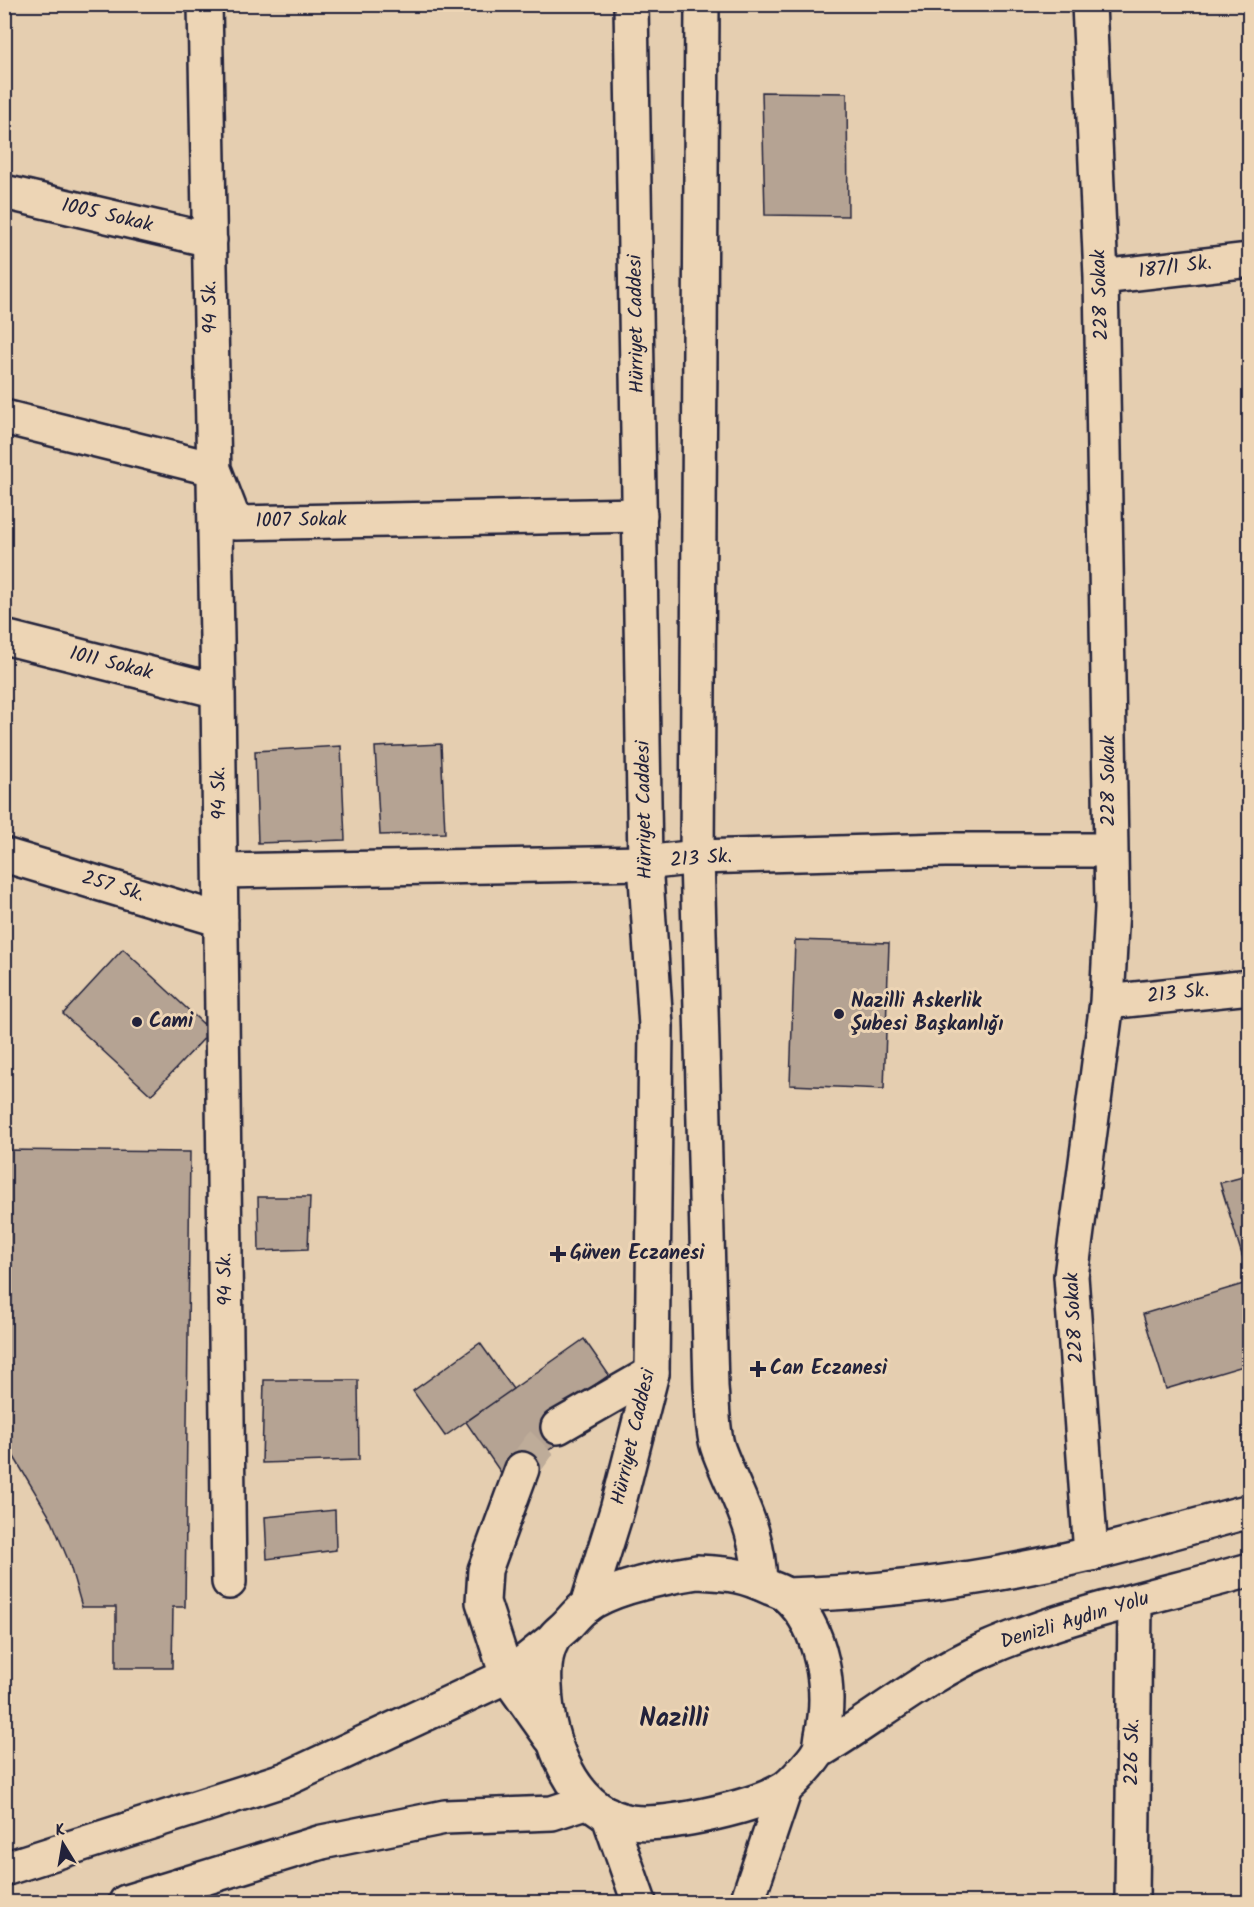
<svg xmlns="http://www.w3.org/2000/svg" width="1254" height="1907" font-family="Kalam,sans-serif">
	<style>
		.building { fill: #b5a393; stroke: #22223b; stroke-width: 1.5 }
		.lines { fill: none; stroke-linecap: round; stroke-linejoin: round }
		.minor-tunnel { stroke: #beac99; stroke-width: 33; stroke-dasharray: 33 16; stroke-linecap: butt }
		.minor-casing { stroke: #22223b; stroke-width: 38 }
		.major-casing { stroke: #22223b; stroke-width: 38 }
		.highway-casing { stroke: #22223b; stroke-width: 38 }
		.minor { stroke: #edd5b5; stroke-width: 33 }
		.major { stroke: #edd5b5; stroke-width: 33 }
		.highway { stroke: #edd5b5; stroke-width: 33 }
		.poi-dot { fill: #22223b; stroke: #edd5b5; stroke-width: 2 }
		.labels { text-anchor: middle; dominant-baseline: central; stroke-width: 6; stroke-linejoin: round; paint-order: stroke }
		.street-label { font-size: 20px; fill: #22223b; stroke: #edd5b5 }
		.poi-label { font-size: 20px; font-weight: bold; fill: #22223b; stroke: #edd5b5; text-anchor: start }
		.district-label { font-size: 26px; font-weight: bold; fill: #22223b; stroke: #edd5b5 }
	</style>
	<rect width="100%" height="100%" fill="#e5ceb0"/>
	<filter id="ink" filterUnits="userSpaceOnUse"><feTurbulence type="fractalNoise" baseFrequency=".0167" numOctaves="2"/><feDisplacementMap in="SourceGraphic" scale="12" xChannelSelector="R" yChannelSelector="G"/><feConvolveMatrix kernelMatrix="1 2 1 2 8 2 1 2 1" color-interpolation-filters="sRGB"/></filter>
	<g filter="url(#ink)">
		<path class="building" d="M762 92 847 93 848 216 765 215Z
			M441 744 445 833 380 835 375 747Z
			M341 746 345 840 258 843 255 751Z
			M795 940 889 943 884 1089 790 1085Z
			M123 949 211 1031 151 1095 63 1014Z
			M4 1150 190 1152 185 1607H173L172 1668H116V1607H82L69 1562 51 1519 4 1440Z
			M1250 1175V1281L1220 1183Z
			M258 1197H310L308 1249 259 1251Z
			M1250 1282V1364L1166 1389 1143 1314Z
			M584 1339 609 1375 550 1416 566 1438 506 1480 466 1422Z
			M480 1343 513 1389 445 1436 413 1391Z
			M264 1380H358L359 1460 262 1463Z
			M335 1510 336 1550 267 1559 265 1517Z"/>
		<g class="lines">
			<path class="minor-tunnel" d="M522 1469 539 1446 558 1427"/>
			<g class="minor-casing">
				<path id="minor" d="M205 4 218 691 229 1582
					M1089 4 1101 277 1112 908 1107 1002 1071 1276 1091 1554
					M4 192 210 240
					M1101 277 1250 260
					M4 417 214 469 235 523 640 515
					M4 637 218 691
					M4 855 221 920
					M221 871 645 863 697 857 945 850H1109
					M1107 1002 1250 987
					M558 1427 652 1373
					M522 1469 485 1570 483 1602 507 1676 551 1738
					M1132 1902 1135 1602"/>
			</g>
			<g class="major-casing">
				<path id="major" d="M702 4 697 857 711 1387C713 1407 712 1433 719 1451 738 1501 758 1526 760 1583
					M587 1606 617 1510 652 1373 656 1026 645 863 631 4
					M608 1814 639 1902
					M747 1902 785 1789"/>
			</g>
			<g class="highway-casing">
				<path id="highway" d="M697 1572C730 1574 741 1574 771 1588 776 1590 783 1592 787 1596 823 1628 832 1691 822 1735 821 1740 821 1748 818 1752 814 1760 791 1785 784 1789 755 1807 665 1827 631 1822 571 1812 547 1739 545 1687 544 1672 545 1652 553 1639 556 1634 562 1630 566 1626 572 1620 578 1612 585 1607 610 1588 666 1577 697 1572Z
					M787 1595C888 1592 992 1578 1090 1554 1144 1541 1197 1525 1250 1511
					M818 1752C874 1719 925 1676 984 1650 1068 1613 1161 1595 1250 1570
					M4 1869 286 1779 507 1676 553 1639
					M126 1902 322 1842 445 1817 552 1813 589 1801"/>
			</g>
			<use href="#minor" class="minor"/>
			<use href="#major" class="major"/>
			<use href="#highway" class="highway"/>
		</g>
	</g>
	<g class="poi-dot">
		<circle cx="839" cy="1014" r="6"/>
		<circle cx="137" cy="1022" r="6"/>
		<path d="M555 1245h6v6h6v6h-6v6h-6v-6h-6v-6h6z"/>
		<path d="M755 1360h6v6h6v6h-6v6h-6v-6h-6v-6h6z"/>
	</g>
	<g class="labels">
		<g class="street-label">
			<text transform="translate(107 216) rotate(13)">1005 Sokak</text>
			<text transform="translate(1175 268) rotate(-7)">187/1 Sk.</text>
			<text transform="translate(1101 295) rotate(-92)">228 Sokak</text>
			<text transform="translate(211 307) rotate(-91)">94 Sk.</text>
			<text transform="translate(637 324) rotate(-91)">Hürriyet Caddesi</text>
			<text transform="translate(301 521) rotate(-1)">1007 Sokak</text>
			<text transform="translate(111 664) rotate(14)">1011 Sokak</text>
			<text transform="translate(1109 781) rotate(-90)">228 Sokak</text>
			<text transform="translate(220 793) rotate(-91)">94 Sk.</text>
			<text transform="translate(645 810) rotate(-91)">Hürriyet Caddesi</text>
			<text transform="translate(701 859) rotate(-4)">213 Sk.</text>
			<text transform="translate(113 887) rotate(17)">257 Sk.</text>
			<text transform="translate(1178 994) rotate(-6)">213 Sk.</text>
			<text transform="translate(226 1279) rotate(-91)">94 Sk.</text>
			<text transform="translate(1075 1318) rotate(-93)">228 Sokak</text>
			<text transform="translate(634 1437) rotate(-77)">Hürriyet Caddesi</text>
			<text transform="translate(1075 1621) rotate(-17)">Denizli Aydın Yolu</text>
			<text transform="translate(1133 1752) rotate(-89)">226 Sk.</text>
		</g>
		<g class="poi-label">
			<text x="851" y="1002">Nazilli Askerlik<tspan x="851" dy="23">Şubesi Başkanlığı</tspan></text>
			<text x="149" y="1022">Cami</text>
			<text x="570" y="1254">Güven Eczanesi</text>
			<text x="770" y="1369">Can Eczanesi</text>
		</g>
		<g class="district-label">
			<text x="674" y="1719">Nazilli</text>
		</g>
	</g>
	<rect width="1254" height="1907" fill="none" stroke="#edd5b5" stroke-width="24"/>
	<rect x="12" y="12" width="1230" height="1883" fill="none" stroke="#22223b" stroke-width="2" filter="url(#ink)"/>
	<g transform="translate(63 1844) rotate(349)" stroke="#edd5b5" stroke-width="4.5" paint-order="stroke">
	<path d="M0-4.5L10 22L0 15L-10 22Z" fill="#22223b"/>
	<text y="-9" font-size="16" font-weight="bold" text-anchor="middle" fill="#22223b">K</text>
	</g>
</svg>
